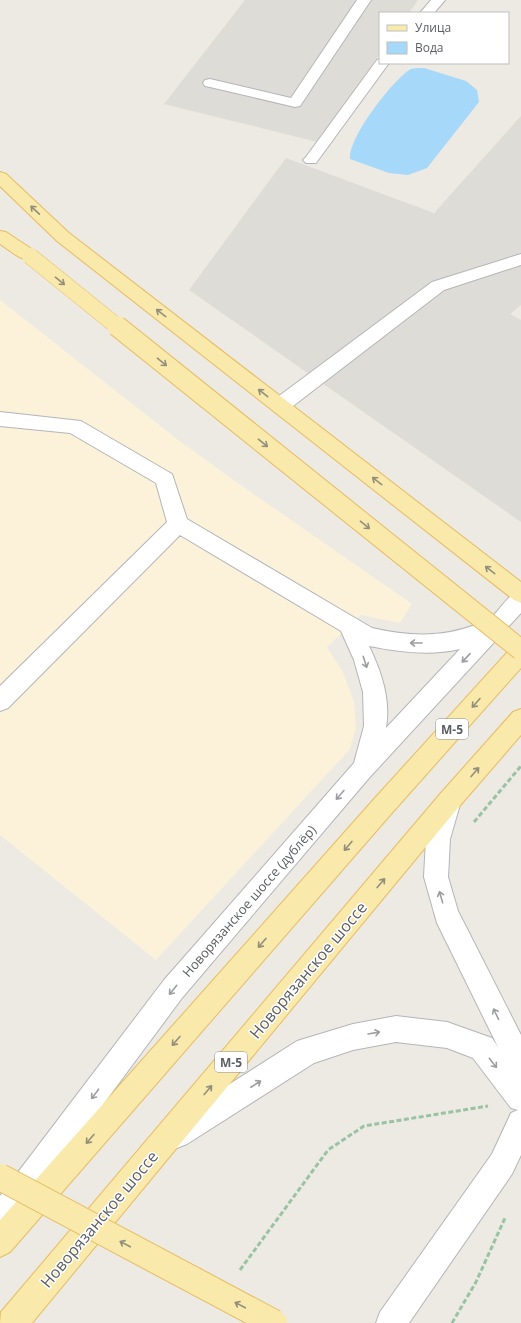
<svg xmlns="http://www.w3.org/2000/svg" width="521" height="1323" font-family="'Open Sans',sans-serif">
	<style>
		.commercial { fill: #fbf2d9 }
		.industrial { fill: #dedcd7 }
		.water { fill: #a6d8f9 }
		.lines { fill: none; stroke-linecap: round; stroke-linejoin: round }
		.minor-casing { stroke: #b3b5b9; stroke-width: 2 }
		.major-casing { stroke: #e7bc61; stroke-width: 2 }
		.path { stroke: #9ac3a4; stroke-width: 3; stroke-dasharray: 5 2.5; stroke-linecap: butt }
		.minor { fill: #fff; fill-rule: evenodd }
		.major { fill: #f9e9ab; fill-rule: evenodd }
		.major-bridge-far2-casing { stroke: #e7bc61; stroke-width: 17; stroke-linecap: butt }
		.major-bridge-far1-casing { stroke: #e7bc61; stroke-width: 22; stroke-linecap: butt }
		.major-bridge-casing { stroke: #e7bc61; stroke-width: 28; stroke-linecap: butt }
		.major-bridge-far2 { stroke: #f9e9ab; stroke-width: 16 }
		.major-bridge-far1 { stroke: #f9e9ab; stroke-width: 20 }
		.major-bridge { stroke: #f9e9ab; stroke-width: 26 }
		.oneway { stroke: #928f7c }
		.oneway2 { stroke: #9d9ea1 }
		.labels { text-anchor: middle; dominant-baseline: central; stroke-width: 3; stroke-linejoin: round; paint-order: stroke }
		.shield { fill: #fff; stroke: #8c8e91; stroke-width: 1 }
		.shield-label { font-size: 12px; font-weight: bold; fill: #5b5e62 }
		.street-label { font-size: 13px; fill: #5b5e62; stroke: #fff }
		.near-street-label { font-size: 16px; fill: #5b5e62; stroke: #fff }
	</style>
	<rect width="100%" height="100%" fill="#eceae2"/>
	<path class="commercial" d="M0 300 177 439 235 481 412 604 400 623 361 615 327 647 342 670 354 702 356 728 350 749 156 960 0 835Z"/>
	<path class="industrial" d="M245 0H418L409 13H380V54L317 142 164 104Z
		M521 116V305L510 314 521 320V522L189 290 286 158 434 213Z"/>
	<path class="water" d="M424 68 466 81 477 90 479 102 427 168 408 175 389 173 350 159C347 139 394 78 411 69 414 68 420 68 424 68Z"/>
	<g class="lines">
		<g class="minor-casing">
			<path id="minor" d="M357 0H371L300 106 295 107 210 87 205 86 203 83 205 80 210 79 291 98Z
				M431 0H445L434 13H420Z
				M380 59V63H389L316 163H306L303 160 306 157 377 60Z
				M521 254V265L444 290 293 406 286 408 279 406 277 401 279 396 432 282Z
				M0 412 81 421 172 474 187 519 372 628C407 636 441 638 475 625 479 624 484 623 487 621 500 612 505 596 521 590V613L369 778 182 998 10 1230 0 1235V1196L164 980 354 763 364 726 363 692 354 660 341 631 180 535 8 708 0 711V686L167 522 156 483 70 433 0 426ZM369 646C400 652 430 656 460 649L386 728C391 699 381 671 369 646Z
				M449 790 457 793 461 801 450 839 448 877 458 911 521 1035V1155L512 1174 409 1323H376L380 1312 492 1154 511 1113 518 1110 511 1108 473 1058 447 1048 396 1042 353 1050 314 1063 187 1144 177 1148 167 1144 163 1134 167 1124 297 1041 353 1024 396 1016 447 1022 492 1038 498 1047 437 923 424 877 426 839 441 793Z"/>
		</g>
		<g class="major-casing">
			<path id="major" d="M0 172 6 174 69 233 521 582V603L514 600 57 241 0 186Z
				M0 231 6 232 36 252 38 256 36 260C23 263 11 251 0 244Z
				M521 644V668L391 814 10 1252 0 1257V1220L375 798 513 646Z
				M521 709V735L457 809 32 1323H0L1 1312 441 793 513 712Z"/>
		</g>
		<path class="path" d="M474 822 521 766
			M240 1270 328 1150 364 1126 488 1106
			M452 1323 476 1282 505 1218"/>
		<use href="#minor" class="minor"/>
		<use href="#major" class="major"/>
		<g class="major-bridge-far2-casing">
			<path id="major-bridge-far2" d="M30 256 118 327"/>
		</g>
		<g class="major-bridge-far1-casing">
			<path id="major-bridge-far1" d="M117 326 521 650"/>
		</g>
		<g class="major-bridge-casing">
			<path id="major-bridge" d="M0 1177 274 1323"/>
		</g>
		<use href="#major-bridge-far2" class="major-bridge-far2"/>
		<use href="#major-bridge-far1" class="major-bridge-far1"/>
		<use href="#major-bridge" class="major-bridge"/>
	</g>
	<defs><path id="oneway-shaft" d="M-6 0H5M1.5-3L5.5 0L1.5 3" fill="none" stroke-width="1.6" stroke-linecap="round" stroke-linejoin="round"/></defs>
	<g class="oneway">
		<use href="#oneway-shaft" transform="translate(35 210) rotate(-137)"/>
		<use href="#oneway-shaft" transform="translate(60 281) rotate(39)"/>
		<use href="#oneway-shaft" transform="translate(161 313) rotate(-142)"/>
		<use href="#oneway-shaft" transform="translate(162 362) rotate(39)"/>
		<use href="#oneway-shaft" transform="translate(263 393) rotate(-142)"/>
		<use href="#oneway-shaft" transform="translate(263 443) rotate(39)"/>
		<use href="#oneway-shaft" transform="translate(377 481) rotate(-142)"/>
		<use href="#oneway-shaft" transform="translate(365 525) rotate(39)"/>
		<use href="#oneway-shaft" transform="translate(490 570) rotate(-142)"/>
		<use href="#oneway-shaft" transform="translate(476 703) rotate(132)"/>
		<use href="#oneway-shaft" transform="translate(475 772) rotate(-49)"/>
		<use href="#oneway-shaft" transform="translate(348 846) rotate(131)"/>
		<use href="#oneway-shaft" transform="translate(381 883) rotate(-50)"/>
		<use href="#oneway-shaft" transform="translate(262 943) rotate(131)"/>
		<use href="#oneway-shaft" transform="translate(176 1041) rotate(131)"/>
		<use href="#oneway-shaft" transform="translate(208 1090) rotate(-50)"/>
		<use href="#oneway-shaft" transform="translate(90 1139) rotate(131)"/>
		<use href="#oneway-shaft" transform="translate(125 1244) rotate(-152)"/>
		<use href="#oneway-shaft" transform="translate(240 1305) rotate(-152)"/>
	</g>
	<g class="oneway2">
		<use href="#oneway-shaft" transform="translate(416 643) rotate(-180)"/>
		<use href="#oneway-shaft" transform="translate(466 658) rotate(133)"/>
		<use href="#oneway-shaft" transform="translate(365 662) rotate(72)"/>
		<use href="#oneway-shaft" transform="translate(340 795) rotate(131)"/>
		<use href="#oneway-shaft" transform="translate(441 897) rotate(-106)"/>
		<use href="#oneway-shaft" transform="translate(173 990) rotate(129)"/>
		<use href="#oneway-shaft" transform="translate(496 1014) rotate(-116)"/>
		<use href="#oneway-shaft" transform="translate(374 1033) rotate(-10)"/>
		<use href="#oneway-shaft" transform="translate(493 1063) rotate(52)"/>
		<use href="#oneway-shaft" transform="translate(256 1084) rotate(-33)"/>
		<use href="#oneway-shaft" transform="translate(95 1094) rotate(127)"/>
	</g>
	<g class="labels">
		<g class="shield">
			<rect x="436" y="719" width="32" height="20" rx="3"/>
			<rect x="215" y="1052" width="32" height="20" rx="3"/>
		</g>
		<g class="shield-label">
			<text x="452" y="729">М-5</text>
			<text x="231" y="1062">М-5</text>
		</g>
		<g class="street-label">
			<text transform="translate(249 901) rotate(-49)">Новорязанское шоссе (дублёр)</text>
		</g>
		<g class="near-street-label">
			<text transform="translate(308 970) rotate(-50)">Новорязанское шоссе</text>
			<text transform="translate(99 1219) rotate(-50)">Новорязанское шоссе</text>
		</g>
	</g>
	<rect x="379" y="12" width="130" height="52" fill="#ffffff" stroke="#bdbfc0"/>
	<rect x="387" y="25" width="20" height="6" fill="#f9e9ab" stroke="#bdbfc0"/>
	<text x="415" y="32" font-size="12" fill="#5b5e62">Улица</text>
	<rect x="387" y="42" width="20" height="12" fill="#a6d8f9" stroke="#bdbfc0"/>
	<text x="415" y="52" font-size="12" fill="#5b5e62">Вода</text>
</svg>
